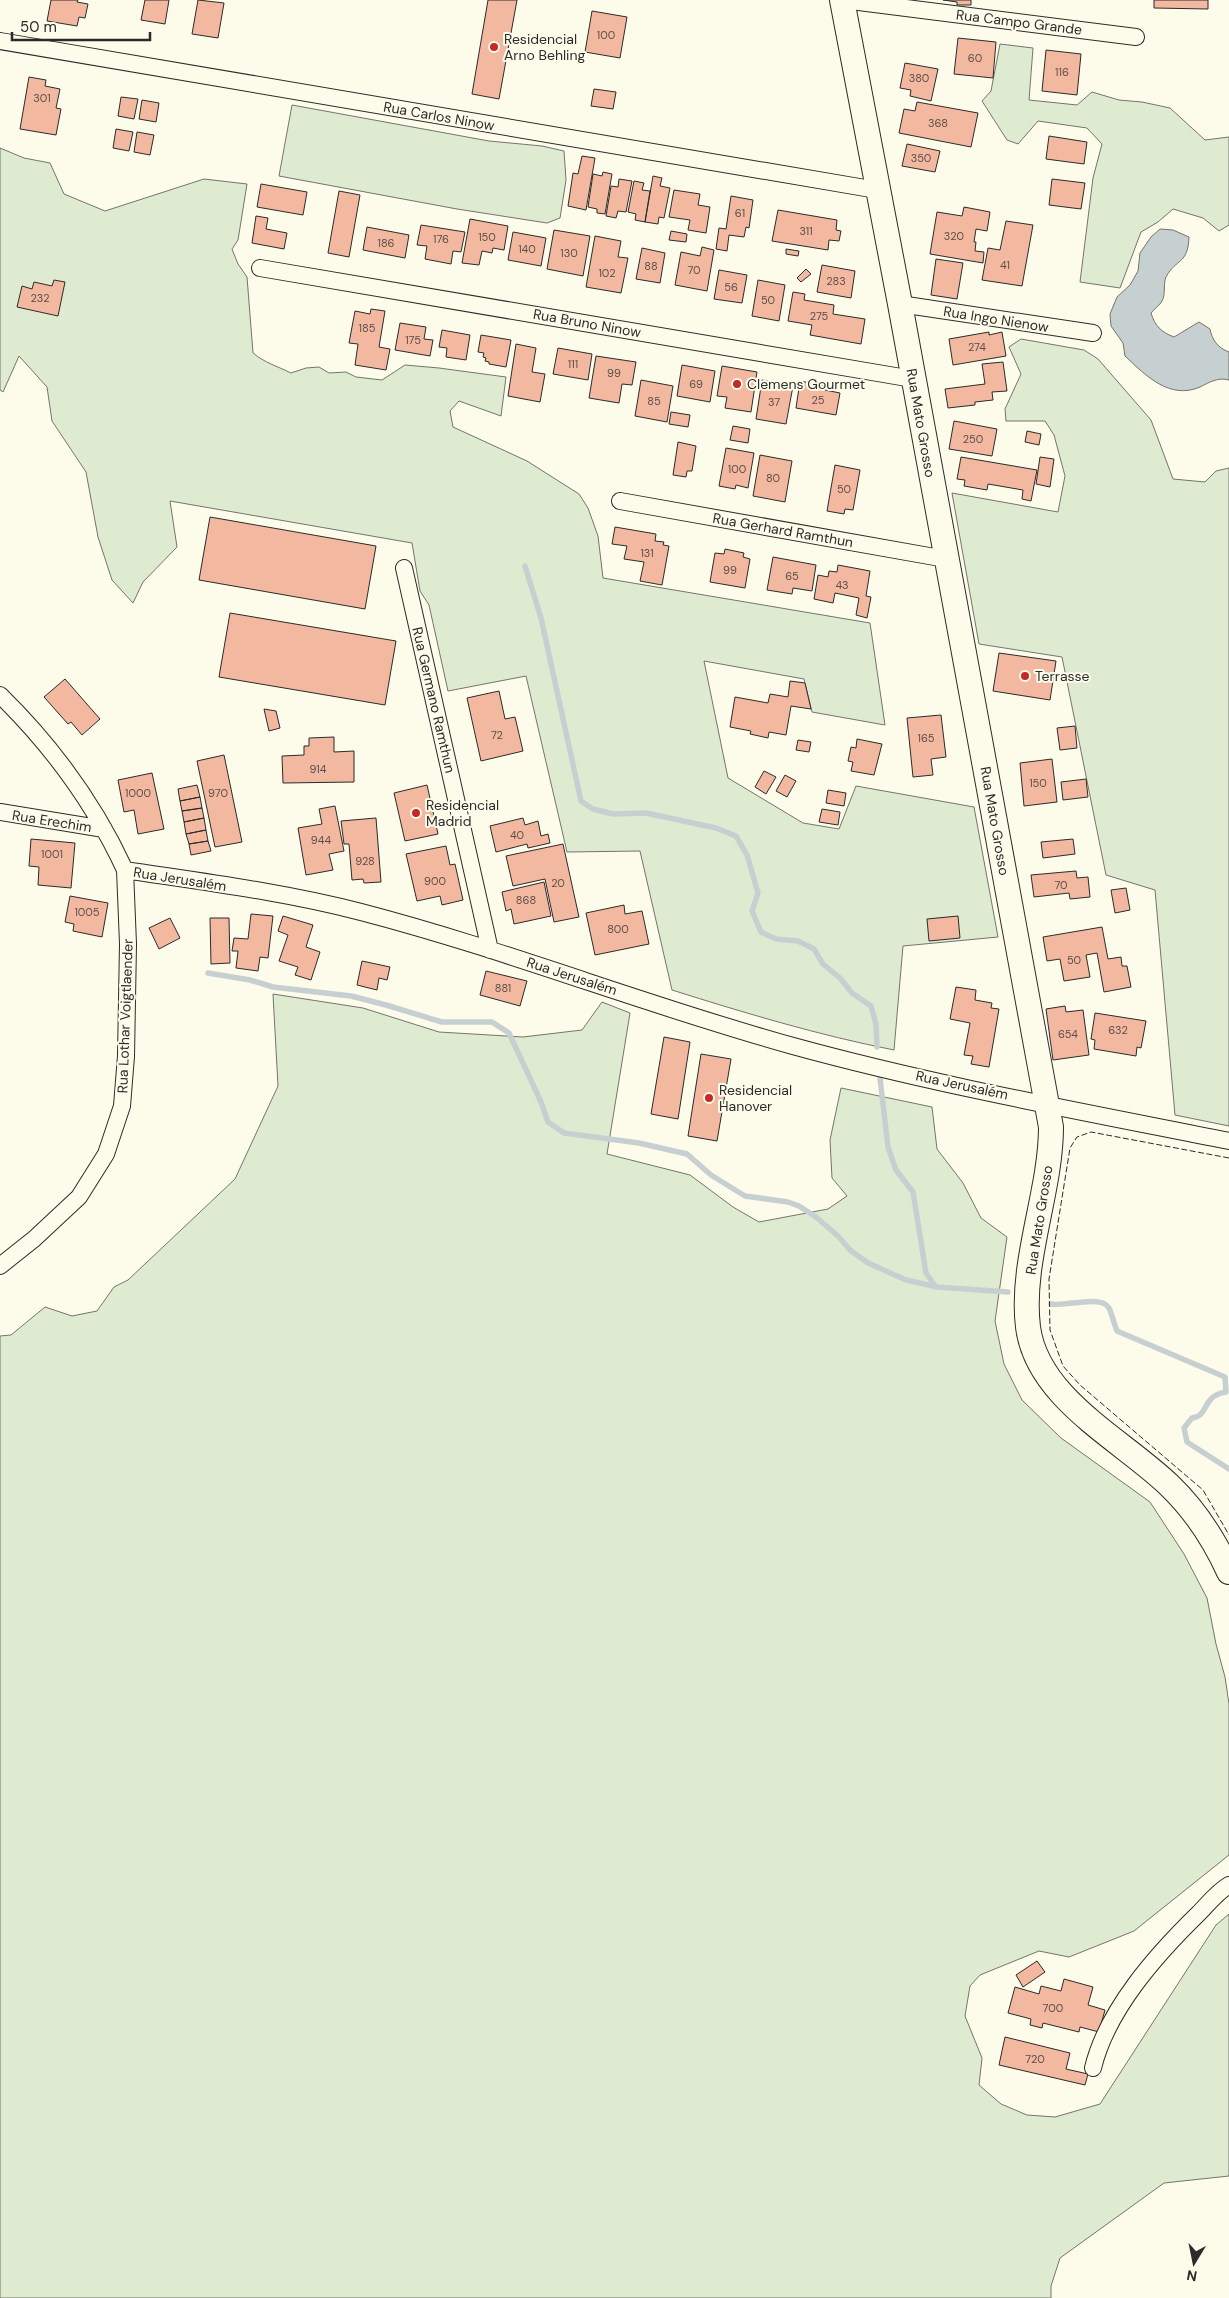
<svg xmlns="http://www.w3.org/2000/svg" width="1229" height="2298" font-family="'DM Sans',sans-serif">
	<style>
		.green { fill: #deebd1; stroke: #74746e }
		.water { fill: #c7d0d0; stroke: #74746e }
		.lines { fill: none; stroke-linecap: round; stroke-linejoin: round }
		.stream { stroke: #c7d0d0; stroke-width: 5.5 }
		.building { fill: #f2b8a0; stroke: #2b2b2b }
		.street-casing { stroke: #2b2b2b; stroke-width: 18 }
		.secondary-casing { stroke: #2b2b2b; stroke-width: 26 }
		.street { stroke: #fdfbea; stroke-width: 16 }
		.secondary { stroke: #fdfbea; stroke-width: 24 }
		.fence { stroke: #2b2b2b; stroke-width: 1; stroke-dasharray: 6 2.5; stroke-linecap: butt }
		.poi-dot { fill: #c62828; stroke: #fdfbea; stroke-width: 2 }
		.labels { text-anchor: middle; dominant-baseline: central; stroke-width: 4; stroke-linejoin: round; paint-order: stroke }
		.number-label { font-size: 11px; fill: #5d4e48 }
		.street-label { font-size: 14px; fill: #2b2b2b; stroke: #fdfbea }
		.poi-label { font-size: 14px; fill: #2b2b2b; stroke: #fdfbea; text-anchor: start }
	</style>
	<rect width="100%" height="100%" fill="#fdfbea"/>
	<path class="green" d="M1000 44 1033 48 1029 100 1077 105 1092 92 1119 100 1142 102 1170 108 1205 140 1229 137V225L1219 231 1203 218 1173 209 1158 222 1141 232 1120 288 1080 282 1093 178 1102 144 1087 128 1038 121 1018 144 1007 140 982 101 991 91Z
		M292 105 489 141 542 146 564 151 566 180 560 218 547 223 457 209 279 176Z
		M0 148 24 158 50 163 64 194 105 211 204 179 247 184 238 240 232 249 238 264 247 277 253 353C265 363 277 366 291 373L306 368 319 367 329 373 346 372 356 377 382 380 405 365 439 368 506 377 501 416 459 401 450 411 453 427 527 461 579 494 588 508 598 536 603 578 870 623 885 725 812 712 804 679 704 661 728 778 803 823 839 829 856 786 974 807 998 937 903 946 894 1050C818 1035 745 1013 672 990L640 851 567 852 526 676 448 691 429 605 420 591 412 543 170 501 177 547 143 582 133 603 112 580 98 537 86 472 52 421 47 387 19 356 3 392 0 390Z
		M1021 339 1084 350 1098 359 1151 420 1173 479 1205 482 1216 471 1229 468V1126L1175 1115 1155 890 1106 875 1062 657 979 644 952 493 1058 512 1065 476 1054 435 1045 421H1006L1005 409 1021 374 1009 347Z
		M273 994 363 1008 439 1032 523 1037 582 1030 602 1002 630 1013 607 1154 690 1175 733 1207 759 1222 828 1209 847 1196 832 1178 830 1140 841 1088 932 1107 937 1149 963 1183 981 1218 1007 1237 995 1321 1004 1364 1022 1400 1061 1438 1150 1502 1184 1554 1207 1598 1216 1644 1225 1677 1229 1704V1855L1134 1931 1069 1957 1039 1951 980 1975 970 1986 965 2016 982 2058 979 2085 1001 2104 1027 2115 1055 2117 1100 2104 1216 1925 1229 1914V2176L1164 2183 1060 2258 1051 2286V2298H0V1336L11 1335 45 1307 72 1316 97 1311 114 1287 128 1280 235 1179 278 1086Z"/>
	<path class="water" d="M1160 229 1173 230 1189 237C1188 265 1176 258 1166 277 1163 284 1166 294 1162 301 1160 305 1154 309 1151 313 1155 326 1161 332 1174 337L1199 322 1210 329C1212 340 1218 348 1229 352V380C1218 377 1210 382 1200 387 1170 400 1146 376 1125 356L1123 343 1111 326 1110 314 1117 297 1130 285 1138 271 1140 253 1151 237Z"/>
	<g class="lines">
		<path class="stream" d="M525 566 541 618 581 801 593 809 613 814 646 813 716 828 736 836 747 855 758 893 752 911 761 932 776 939 798 941 814 949 823 964 840 978 852 993 871 1006 876 1024 877 1047
			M208 973 250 980 273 987 351 996 386 1005 442 1022H492L509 1033 541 1102 548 1122 564 1133 639 1143 687 1154 711 1175 745 1196 788 1202 799 1206 816 1217 839 1237 850 1250 868 1263 906 1280 937 1287 1008 1292
			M880 1078 888 1147 896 1170 913 1192 926 1273 936 1287
			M1051 1304C1065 1307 1101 1294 1109 1308 1112 1314 1114 1324 1117 1331L1225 1377 1226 1392C1221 1393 1215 1394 1211 1399 1204 1406 1204 1417 1192 1418L1184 1428 1187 1442 1229 1469"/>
	</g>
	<path class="building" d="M51 0H78L77 2 88 4 85 18 79 17 77 26 47 21Z
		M145 0H169L165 24 141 20Z
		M198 0 224 3 218 38 192 34Z
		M488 0H517L499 99 472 94Z
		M943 0H971V5H957V2Z
		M1154 0H1208V9L1154 8Z
		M592 11 627 17 620 58 585 52Z
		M958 38 996 42 993 78 954 74Z
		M1046 50 1081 54 1077 95 1042 91Z
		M905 63 938 69 931 101 910 96 911 90 900 88Z
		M29 77 46 80 45 86 60 89 56 108 61 109 56 135 20 129Z
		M594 89 616 92 613 109 591 106Z
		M121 97 138 99 134 119 118 116Z
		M142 100 159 103 156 122 139 119Z
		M917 102 978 113 971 147 899 133 904 109 915 111Z
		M116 129 133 132 129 151 113 148Z
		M137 132 154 135 150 155 134 152Z
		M1049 136 1087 142 1084 164 1046 159Z
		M907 144 940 151 935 172 902 166Z
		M582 156 595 158 586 210 568 206 573 173 578 174Z
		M603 172 612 174 605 214 597 213V209L588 207 593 174 602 176Z
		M653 176 662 178 660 186 670 188 664 218 659 217 658 224 645 222Z
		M619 179 632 181 626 212 618 211 616 218 606 216 611 186 618 187Z
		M1052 179 1085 183 1081 209 1049 205Z
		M634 181 644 183 642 190 650 191 645 222 635 220 636 214 628 212Z
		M261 184 307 192 303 215 257 207Z
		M674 190 700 194 698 205 710 207 706 233 688 230 690 220 669 217Z
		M339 191 360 195 349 257 328 253Z
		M731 196 753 200 749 228 746 227 744 237 729 235 727 251 716 249 719 228 726 229Z
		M964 207 990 212 987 231 976 229 974 242H976L975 251 984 252 983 263 930 254 937 212 962 216Z
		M778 210 837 220 836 230 841 231 839 241 829 240 828 250 772 241Z
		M256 216 268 218 266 229 287 233 284 249 252 243Z
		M470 219 508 226 504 250 493 248 492 253 482 251 479 265 462 263Z
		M1006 221 1033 225 1022 286 982 280 988 248 1000 250Z
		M421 225 465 232 461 252 453 251 451 264 425 259 427 246 417 245Z
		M367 227 409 235 405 258 363 250Z
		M554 230 590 236 583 276 547 269Z
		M671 231 687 234 686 242 669 240Z
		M513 232 546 238 541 266 508 260Z
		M595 236 621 241 618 257 628 258 621 293 586 287Z
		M702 247 714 250 707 291 675 285 681 252 700 256Z
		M642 248 665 253 660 283 636 279Z
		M786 249 799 251 798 256 786 254Z
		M936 259 963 263 957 299 931 295Z
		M822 265 855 271 851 298 817 292Z
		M806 269 811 274 801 282 797 278Z
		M719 270 747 275 742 303 714 299Z
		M54 280 65 282 58 316 17 307 22 286 32 289 34 282 52 286Z
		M758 280 785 285 779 321 752 316Z
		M793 292 805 294 804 300 834 305 833 314 865 319 861 344 810 335 812 325 788 321Z
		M371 309 385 311 379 347 390 349 386 370 355 365 358 344 349 343 355 311 370 314Z
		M400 323 426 327 424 339 433 340 430 356 395 350Z
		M442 330 470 335 466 360 446 357 447 348 439 347Z
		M989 332V335L1002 332 1006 356 953 365 949 339Z
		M481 335 511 340 506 367 489 364V362L485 361 486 358 483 357 484 353 478 352Z
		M516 344 536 348 532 372 545 374 540 402 508 396Z
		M558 348 592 354 588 380 553 374Z
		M596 356 636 362 632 385 622 384 619 403 589 398Z
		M1003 362 1007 391 992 392 993 400 975 402V405L948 408 945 389 985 384 982 364Z
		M682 365 715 371 710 402 677 396Z
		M722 366 757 372 751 412 725 408 727 397 717 396Z
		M641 380 673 386 667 422 635 416Z
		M762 380 793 386 786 424 756 419Z
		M800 381 825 386V390L840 393 836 415 796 408Z
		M671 412 690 415 688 427 669 424Z
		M954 421 997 429 992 456 949 449Z
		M733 426 750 429 748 443 730 440Z
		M1027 431 1041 434 1039 445 1025 442Z
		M678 442 696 446 692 471H687L686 477 673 475Z
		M726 448 754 453 748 488 736 485 735 489 719 486Z
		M760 455 792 461 785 502 753 496Z
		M961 457 1037 470 1031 501 1022 499 1023 490 988 484 987 490 964 486 965 480 957 479Z
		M1040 457 1054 459 1050 487 1036 484Z
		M835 465 860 470 853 510 845 509 844 514 827 511Z
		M210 517 376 546 365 609 199 580Z
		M615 527 656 534 655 541 664 542 663 545 669 546 662 585 640 581 644 562 624 559 627 546 612 544Z
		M725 549 744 553 743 557 750 559 745 588 710 582 715 553 724 554Z
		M773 557 816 565 812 591 793 588 792 594 767 590Z
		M838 565 870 571 866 596 871 597 867 618 856 615 859 598 835 593 833 603 814 599 818 575 828 577 829 571 837 572Z
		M230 613 396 641 385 705 219 677Z
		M999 653 1056 661 1050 700 993 691Z
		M65 679 100 719 82 735 71 722 68 724 44 697Z
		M790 681 805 683 811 709 791 706 786 735 769 732 768 738 750 734 751 731 730 727 735 697 768 703 770 694 788 697Z
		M499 691 505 719 515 717 523 751 481 761 467 698Z
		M264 709 276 711 280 728 269 731Z
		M941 715 946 757 931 759 933 775 913 777 907 718Z
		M1075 726 1077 748 1060 750 1057 728Z
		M334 737V752L354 751V782L283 783 282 756 304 755V746H309V738Z
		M857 739 882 744 874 775 851 771 853 762 848 761 851 747 856 748Z
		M798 740 811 742 809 752 796 750Z
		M224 755 242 842 215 847 197 761Z
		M1052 759 1057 802 1024 806 1020 763Z
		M764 771 776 777 766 794 755 787Z
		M152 773 164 829 138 834 134 810 124 812 118 780Z
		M785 775 796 781 787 797 776 791Z
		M1086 779 1088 797 1063 800 1061 782Z
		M197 785 200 797 180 801 178 789Z
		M427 785 438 834 405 841 394 793Z
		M828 790 846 793 844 806 826 803Z
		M200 797 202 808 182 811 180 801Z
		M335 806 344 851 329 854 333 870 306 875 298 828 322 824 319 809Z
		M202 808 204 818 184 822 182 811Z
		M822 809 840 812 838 825 819 822Z
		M204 818 206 830 186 834 184 822Z
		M376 818 381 882 364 883 363 879 352 880 349 844H344L341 821Z
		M523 818 525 825 538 821 541 836 548 834 550 843 528 848 527 844 496 852 490 826Z
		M206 830 208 841 189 844 186 834Z
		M31 839 75 843 71 888 38 885 39 867 29 866Z
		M1073 839 1075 854 1043 858 1041 842Z
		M208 841 211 851 191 855 189 844Z
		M563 844 579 917 554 922 545 879 513 886 506 856Z
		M446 846 450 865 455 864 463 900 442 905 440 896 417 901 406 854Z
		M1076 871 1077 878 1088 877 1090 897 1070 899 1069 893 1034 897 1031 875Z
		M544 882 551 916 514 924 511 909 506 911 502 892Z
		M1126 888 1130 910 1115 913 1111 890Z
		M70 896 108 903 102 937 73 931 74 924 65 922Z
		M624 905 625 914 642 911 649 944 595 955 586 913Z
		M251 914 273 916 268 958 260 957 258 971 236 968 238 951H232L234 938 248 939Z
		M283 916 313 925 306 947 320 952 311 980 295 975 298 967 279 961 288 935 278 931Z
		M958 916 960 938 929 941 927 919Z
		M170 918 180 938 159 949 149 928Z
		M210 918H229L230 963 211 964Z
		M1102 927 1108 959 1121 957 1122 966H1127L1131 987 1104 992 1097 953 1086 955 1090 977 1064 981 1060 959 1047 961 1043 937Z
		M362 961 390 967 387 980 379 978 377 990 357 985Z
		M486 971 527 981 520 1006 480 995Z
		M956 987 976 990 975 1000 992 1003 991 1008 999 1009 989 1067 971 1064 973 1056 964 1055 970 1023 950 1019Z
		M1065 1006 1066 1012 1083 1010 1089 1055 1053 1060 1046 1009Z
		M1095 1013 1146 1021 1141 1048 1137 1047 1136 1056 1094 1049 1095 1040 1091 1039Z
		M664 1037 690 1042 678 1119 651 1114Z
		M701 1054 731 1059 717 1141 688 1136Z
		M1037 1961 1045 1972 1023 1987 1016 1975Z
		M1064 1979 1093 1987 1088 2005 1105 2010 1099 2032 1080 2027 1079 2032 1043 2023 1042 2028 1030 2025 1031 2019 1008 2013 1015 1987 1039 1994 1041 1986 1061 1991Z
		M1005 2037 1070 2053 1066 2069 1088 2074 1085 2085 999 2065Z"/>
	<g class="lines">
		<g class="street-casing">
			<path id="street" d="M843 0 1136 37
				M0 41 877 190
				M260 268 913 379
				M900 304 1093 333
				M620 501 946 559
				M404 568 490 950
				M0 695C51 745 95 805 125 870 204 882 284 892 361 912 507 950 648 1006 793 1046 935 1085 1084 1112 1229 1141
				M0 812 104 829
				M0 1266 34 1239 79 1197 106 1154 122 1106 126 1056 128 944 125 870
				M1093 2068C1107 2010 1156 1955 1198 1914 1208 1904 1217 1892 1229 1885"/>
		</g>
		<g class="secondary-casing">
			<path id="secondary" d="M842 0 900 304 1051 1127C1051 1192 1020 1262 1028 1327 1037 1398 1121 1439 1169 1485 1195 1510 1214 1539 1229 1572"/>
		</g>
		<use href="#street" class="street"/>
		<use href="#secondary" class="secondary"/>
		<path class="fence" d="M1229 1158 1091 1132 1077 1137 1070 1148 1049 1279 1050 1330 1063 1366 1080 1385 1203 1490 1229 1535"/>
	</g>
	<g class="poi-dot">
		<circle cx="494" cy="47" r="5"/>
		<circle cx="737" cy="384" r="5"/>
		<circle cx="1025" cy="676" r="5"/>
		<circle cx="416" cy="813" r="5"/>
		<circle cx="709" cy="1098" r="5"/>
	</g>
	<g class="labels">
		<g class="number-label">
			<text x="606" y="35">100</text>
			<text x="975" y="58">60</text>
			<text x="1062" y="72">116</text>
			<text x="919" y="78">380</text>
			<text x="42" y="98">301</text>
			<text x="938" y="123">368</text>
			<text x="921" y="158">350</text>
			<text x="740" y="213">61</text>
			<text x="806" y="231">311</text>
			<text x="954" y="236">320</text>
			<text x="487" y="237">150</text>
			<text x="441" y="239">176</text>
			<text x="386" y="243">186</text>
			<text x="527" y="249">140</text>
			<text x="569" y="253">130</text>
			<text x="1005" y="265">41</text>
			<text x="651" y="266">88</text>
			<text x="694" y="270">70</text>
			<text x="607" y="273">102</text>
			<text x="836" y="281">283</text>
			<text x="731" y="287">56</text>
			<text x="40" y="298">232</text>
			<text x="768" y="300">50</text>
			<text x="819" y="316">275</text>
			<text x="367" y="328">185</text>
			<text x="413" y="340">175</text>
			<text x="977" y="347">274</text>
			<text x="573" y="364">111</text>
			<text x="614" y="373">99</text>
			<text x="696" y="384">69</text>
			<text x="818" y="400">25</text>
			<text x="654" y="401">85</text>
			<text x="774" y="402">37</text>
			<text x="973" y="439">250</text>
			<text x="737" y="469">100</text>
			<text x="773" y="478">80</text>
			<text x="844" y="489">50</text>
			<text x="647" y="553">131</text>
			<text x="730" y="570">99</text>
			<text x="792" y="576">65</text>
			<text x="842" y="585">43</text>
			<text x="497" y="735">72</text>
			<text x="926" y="738">165</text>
			<text x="318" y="769">914</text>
			<text x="1038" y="783">150</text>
			<text x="138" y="793">1000</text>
			<text x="218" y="793">970</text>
			<text x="517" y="835">40</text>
			<text x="321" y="840">944</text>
			<text x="52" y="854">1001</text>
			<text x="365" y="861">928</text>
			<text x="435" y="881">900</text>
			<text x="558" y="883">20</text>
			<text x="1061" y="885">70</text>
			<text x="526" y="900">868</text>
			<text x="87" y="912">1005</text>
			<text x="618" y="929">800</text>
			<text x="1074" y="960">50</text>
			<text x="503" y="988">881</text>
			<text x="1118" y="1030">632</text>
			<text x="1068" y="1034">654</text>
			<text x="1053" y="2008">700</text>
			<text x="1035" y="2059">720</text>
		</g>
		<g class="street-label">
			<text transform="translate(1019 22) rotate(7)">Rua Campo Grande</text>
			<text transform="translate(439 116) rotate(10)">Rua Carlos Ninow</text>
			<text transform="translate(996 319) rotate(9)">Rua Ingo Nienow</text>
			<text transform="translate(587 323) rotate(10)">Rua Bruno Ninow</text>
			<text transform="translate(921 423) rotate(80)">Rua Mato Grosso</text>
			<text transform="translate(783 530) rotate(10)">Rua Gerhard Ramthun</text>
			<text transform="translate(434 700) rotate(77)">Rua Germano Ramthun</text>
			<text transform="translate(52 821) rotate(9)">Rua Erechim</text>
			<text transform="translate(995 821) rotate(80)">Rua Mato Grosso</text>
			<text transform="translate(180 879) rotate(9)">Rua Jerusalém</text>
			<text transform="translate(572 976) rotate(18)">Rua Jerusalém</text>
			<text transform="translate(125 1016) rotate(-88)">Rua Lothar Voigtlaender</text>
			<text transform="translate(962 1085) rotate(12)">Rua Jerusalém</text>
			<text transform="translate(1039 1220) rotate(-81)">Rua Mato Grosso</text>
		</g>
		<g class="poi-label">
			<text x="504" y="39">Residencial<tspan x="504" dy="16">Arno Behling</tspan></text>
			<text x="747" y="384">Clemens Gourmet</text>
			<text x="1035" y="676">Terrasse</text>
			<text x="426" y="805">Residencial<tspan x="426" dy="16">Madrid</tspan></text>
			<text x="719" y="1090">Residencial<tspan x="719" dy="16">Hanover</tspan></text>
		</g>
	</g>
	<g transform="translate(1194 2263) rotate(190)" stroke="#fdfbea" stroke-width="4" paint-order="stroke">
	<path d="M0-4L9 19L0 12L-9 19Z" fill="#2b2b2b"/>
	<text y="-8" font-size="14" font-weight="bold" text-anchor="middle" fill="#2b2b2b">N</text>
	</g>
	<path d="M12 32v8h138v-8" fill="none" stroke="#2b2b2b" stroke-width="2.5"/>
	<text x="20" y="32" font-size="15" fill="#2b2b2b" stroke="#fdfbea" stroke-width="4" paint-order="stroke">50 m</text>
</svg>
